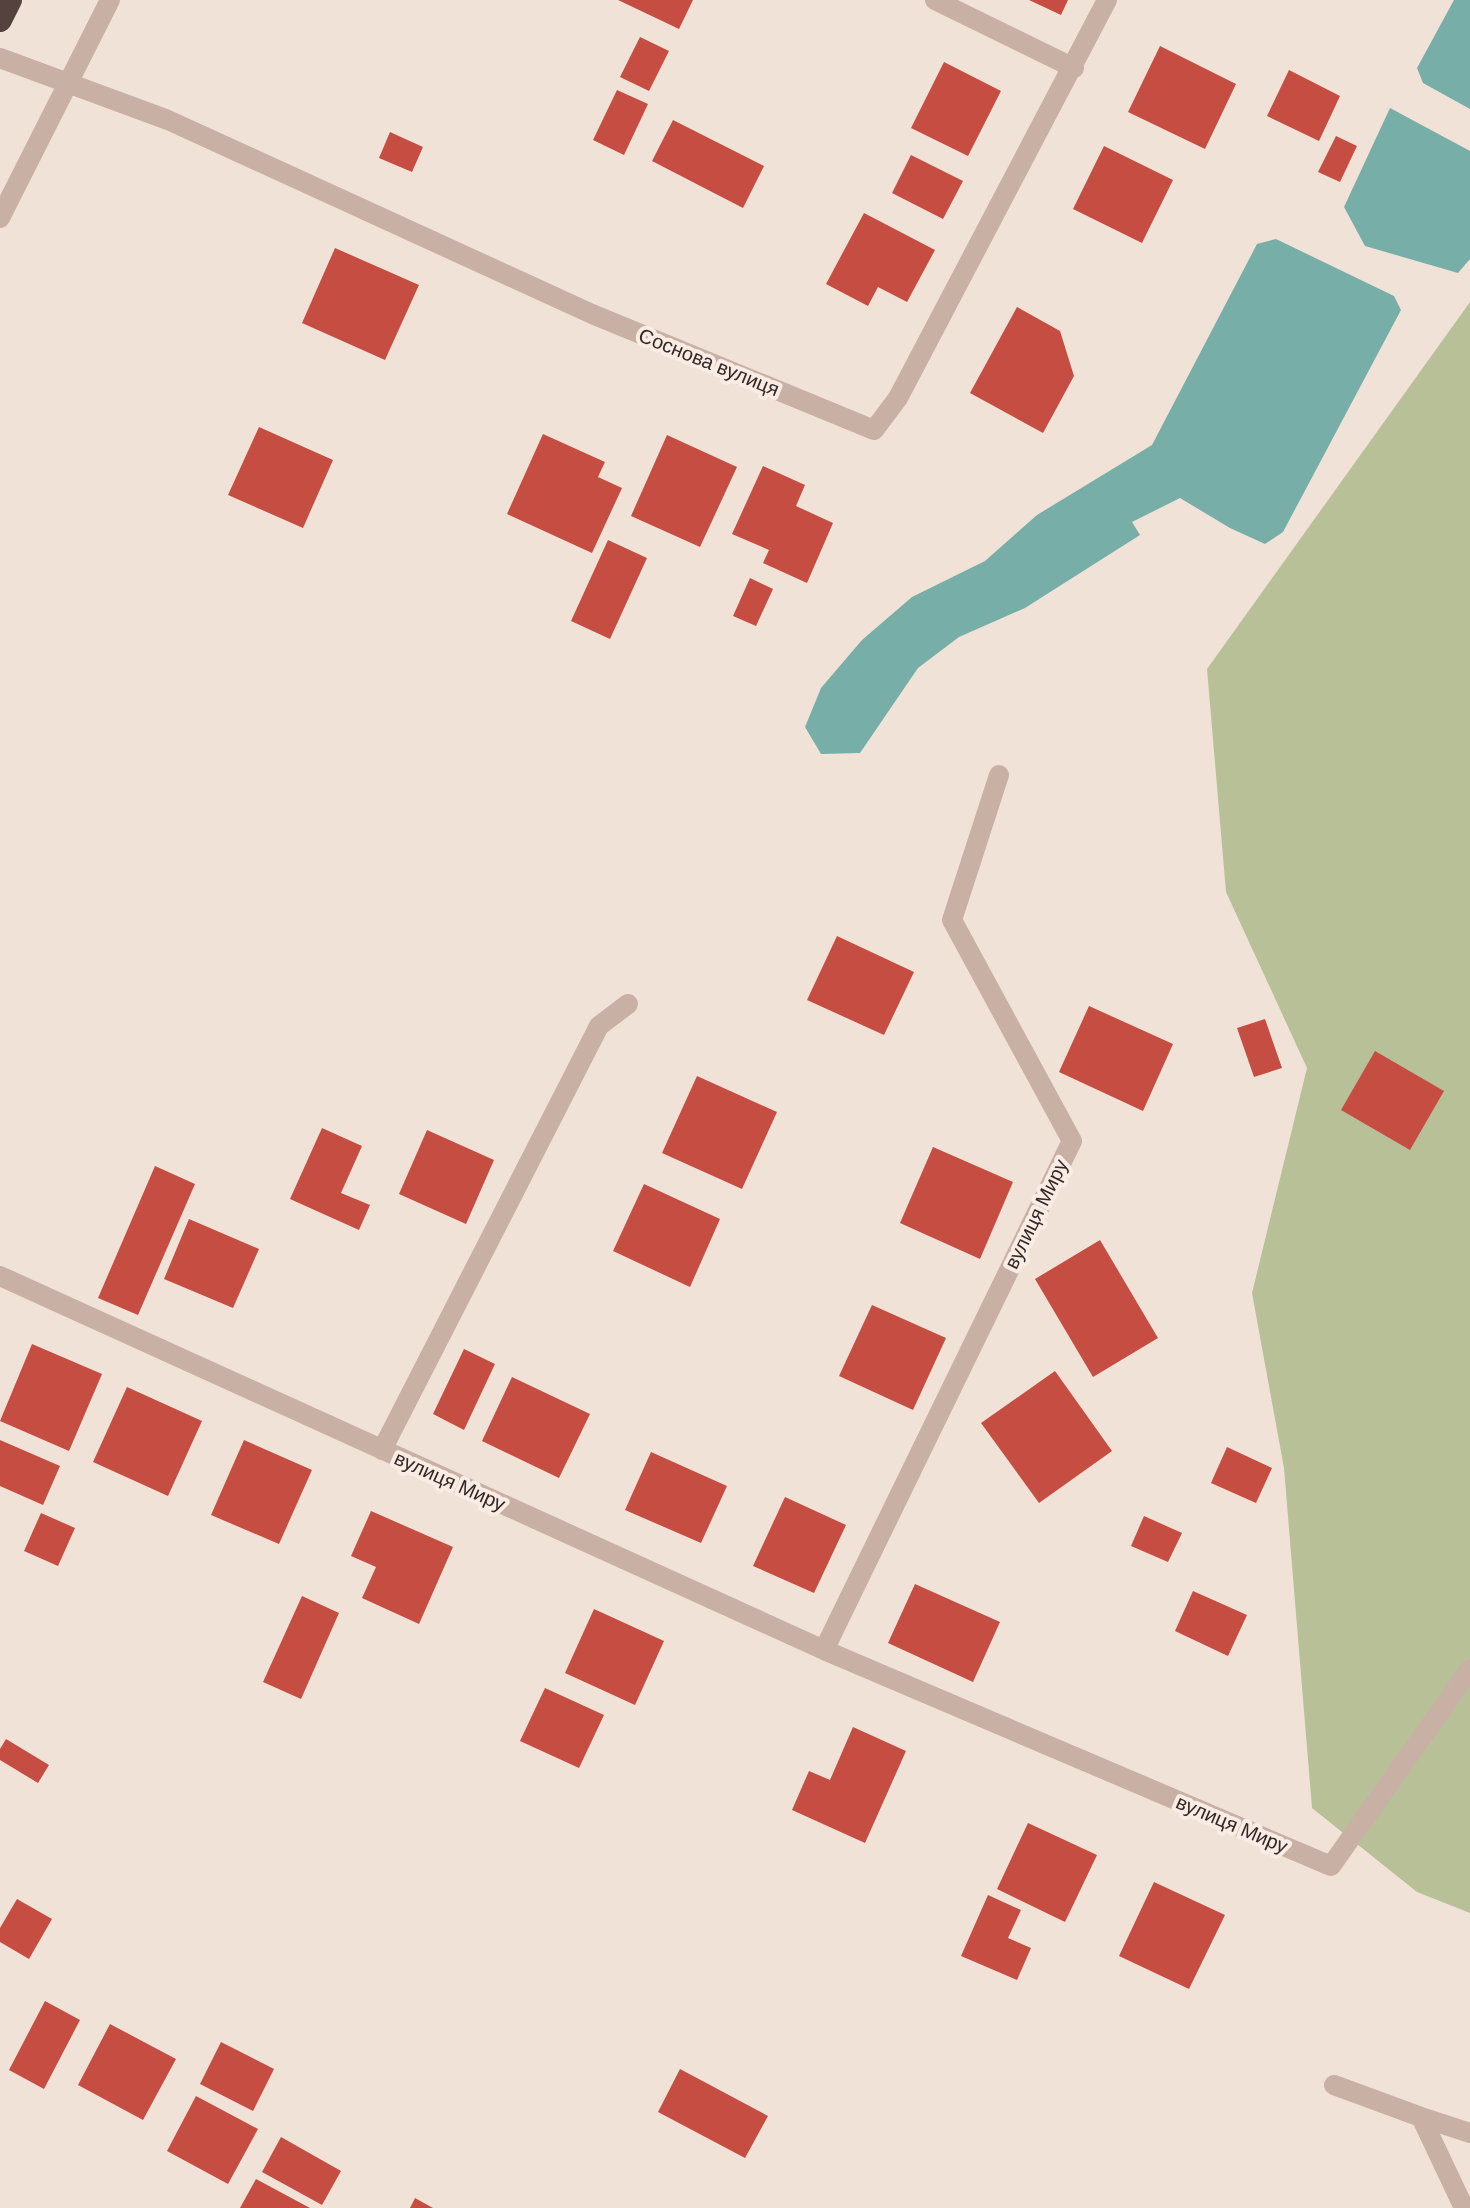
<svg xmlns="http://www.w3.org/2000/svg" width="1470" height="2208" font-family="'DM Sans',sans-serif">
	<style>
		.green { fill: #b8c098 }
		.water { fill: #77aea8 }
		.building { fill: #c64d41 }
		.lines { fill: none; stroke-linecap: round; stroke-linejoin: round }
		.street { stroke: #c9b0a4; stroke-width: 20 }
		.highway { stroke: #55413d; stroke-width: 24 }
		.labels { text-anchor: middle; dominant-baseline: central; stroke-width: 8; stroke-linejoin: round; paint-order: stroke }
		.street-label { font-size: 20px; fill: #342826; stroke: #f9ece4 }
	</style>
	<rect width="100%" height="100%" fill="#f1e2d8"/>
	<path class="green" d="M1470 302V1913L1417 1892 1312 1808 1284 1468 1252 1293 1307 1068 1226 892 1207 669Z"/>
	<path class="water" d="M1454 0H1470V109L1423 83 1417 68Z
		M1390 108 1470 151V259L1458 273 1365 246 1344 207Z
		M1276 239 1394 296 1401 310 1283 532 1265 544 1230 528 1180 498 1132 522 1140 535 1025 608 959 637 918 668 860 753 821 754 805 727 821 688 862 640 912 597 985 561 1037 515 1152 445 1257 244Z"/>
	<path class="building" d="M618 0H693L679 29Z
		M1029 0H1068L1061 15Z
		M640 37 669 51 649 91 620 77Z
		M1160 46 1236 84 1205 149 1128 112Z
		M944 62 1001 91 968 156 911 128Z
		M1289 70 1340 96 1319 141 1267 116Z
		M617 90 648 104 624 155 593 140Z
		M673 120 764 166 743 208 652 161Z
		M390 132 423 147 412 172 379 158Z
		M1336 136 1357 146 1340 182 1318 172Z
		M1104 146 1173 180 1142 243 1073 209Z
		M911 155 963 181 943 219 892 193Z
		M864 213 935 250 907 302 878 287 868 306 826 284Z
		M335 248 419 285 385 360 302 323Z
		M1017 307 1060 331 1074 376 1043 433 970 393Z
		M259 427 333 460 303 528 228 495Z
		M543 434 605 462 598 477 622 488 592 553 507 514Z
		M667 435 737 467 700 547 631 516Z
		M763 466 805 485 796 506 833 523 807 583 763 563 769 550 732 534Z
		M608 540 647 558 610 639 571 621Z
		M750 578 773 589 756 626 733 616Z
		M837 936 914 972 884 1035 807 1000Z
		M1089 1006 1173 1044 1143 1111 1059 1072Z
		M1265 1019 1282 1068 1254 1077 1237 1028Z
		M1375 1051 1444 1091 1410 1150 1341 1110Z
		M697 1076 777 1112 742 1189 662 1153Z
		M322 1128 362 1146 341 1193 370 1205 359 1230 290 1199Z
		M427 1130 494 1160 466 1224 399 1194Z
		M933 1147 1013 1182 980 1259 900 1223Z
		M155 1166 195 1184 138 1315 98 1298Z
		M644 1184 720 1219 690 1287 613 1251Z
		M189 1219 259 1249 233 1308 164 1279Z
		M1100 1240 1158 1338 1093 1377 1035 1279Z
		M872 1305 946 1338 913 1410 839 1376Z
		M32 1344 102 1374 69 1451 0 1421Z
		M464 1349 495 1364 464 1430 433 1414Z
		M1055 1371 1112 1451 1039 1503 981 1423Z
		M512 1377 590 1414 559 1478 482 1441Z
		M127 1387 202 1421 168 1496 93 1462Z
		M0 1440 60 1466 43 1505 0 1486Z
		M244 1440 312 1470 279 1544 211 1515Z
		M1227 1447 1272 1468 1256 1503 1211 1483Z
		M651 1452 727 1486 701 1543 625 1510Z
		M785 1497 846 1525 814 1593 753 1566Z
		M371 1511 453 1547 419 1624 362 1598 376 1567 351 1556Z
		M41 1513 75 1528 58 1566 24 1551Z
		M1144 1516 1182 1533 1168 1562 1131 1546Z
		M915 1584 1000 1622 973 1682 888 1643Z
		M1193 1591 1247 1615 1228 1656 1175 1631Z
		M302 1596 339 1613 301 1699 263 1682Z
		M594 1609 664 1641 635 1705 565 1673Z
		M545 1688 604 1715 579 1768 520 1741Z
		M853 1727 906 1751 865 1843 792 1810 809 1771 830 1780Z
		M6 1739 49 1765 38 1783 0 1760V1749Z
		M1028 1823 1097 1855 1065 1922 997 1889Z
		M1154 1882 1225 1915 1189 1989 1119 1956Z
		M988 1895 1021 1910 1008 1938 1031 1948 1017 1980 961 1956Z
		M17 1899 52 1919 29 1959 0 1942V1928Z
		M45 2001 80 2020 44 2089 9 2070Z
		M110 2024 176 2059 143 2120 78 2085Z
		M221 2042 274 2069 253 2111 200 2084Z
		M680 2069 768 2116 745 2158 658 2112Z
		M196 2096 258 2129 228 2184 167 2151Z
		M281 2137 341 2171 322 2205 262 2172Z
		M256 2179 310 2208H240Z
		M415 2198 433 2208H410Z"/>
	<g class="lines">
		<path class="street" d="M935 0 1074 68
			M0 58 168 120 592 314 874 430 898 398 1107 0
			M0 218 110 0
			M0 1276 824 1650 1331 1866 1470 1669
			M382 1450 599 1026 628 1004
			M824 1650 1072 1141 952 920 999 775
			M1334 2085 1421 2117 1464 2208
			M1421 2117 1470 2133"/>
		<path class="highway" d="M0 20 10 0"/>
	</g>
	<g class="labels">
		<g class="street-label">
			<text transform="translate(709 362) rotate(22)">Соснова вулиця</text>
			<text transform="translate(1036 1214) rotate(-64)">вулиця Миру</text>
			<text transform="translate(450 1481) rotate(24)">вулиця Миру</text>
			<text transform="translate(1232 1824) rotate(23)">вулиця Миру</text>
		</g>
	</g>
</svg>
